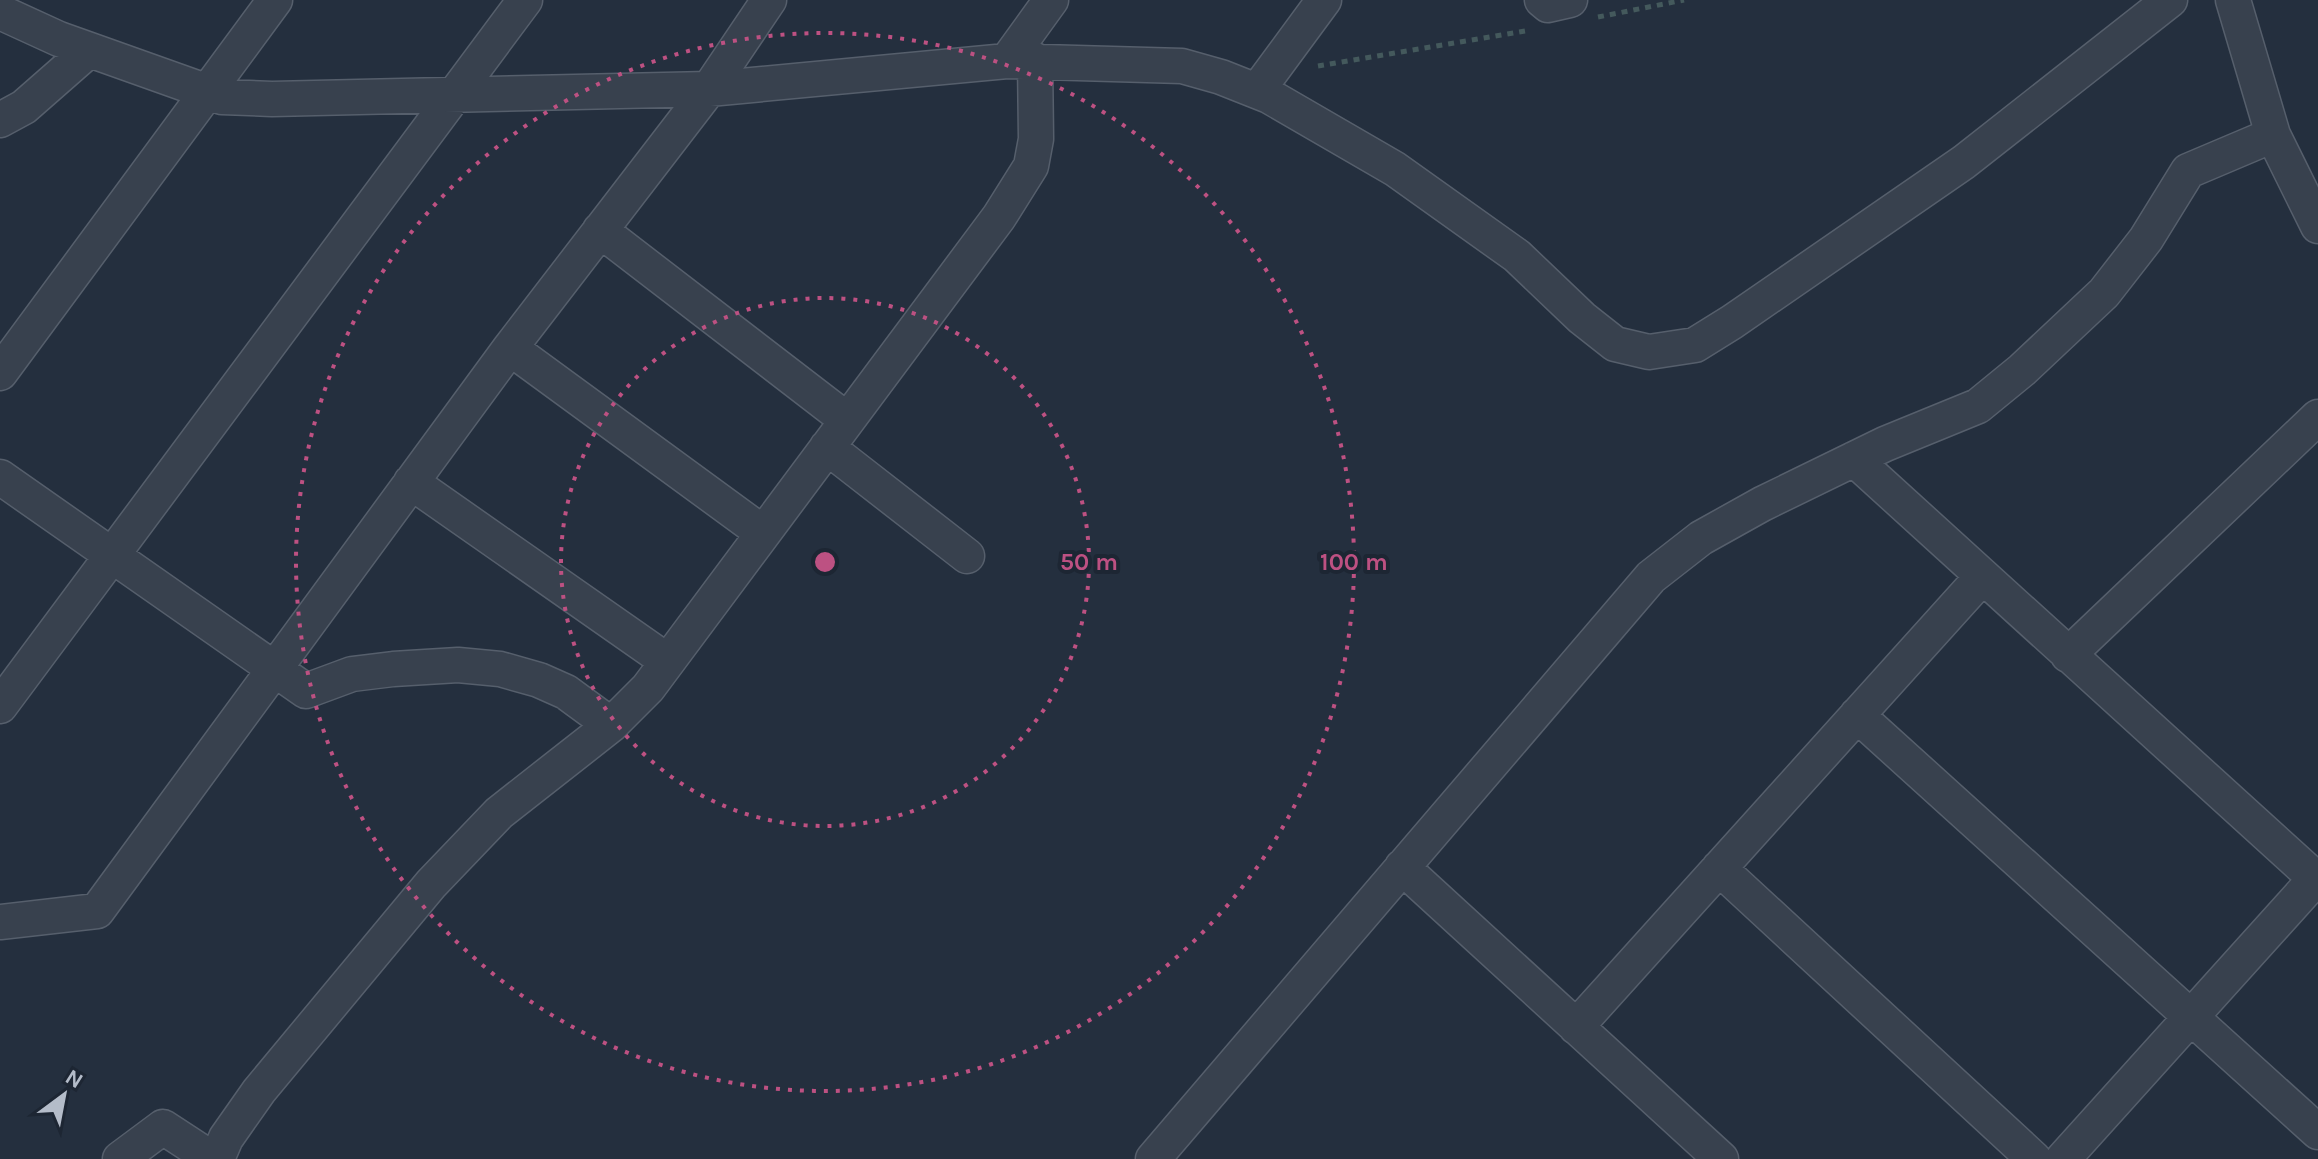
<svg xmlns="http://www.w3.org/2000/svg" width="2318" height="1159" font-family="Karla,sans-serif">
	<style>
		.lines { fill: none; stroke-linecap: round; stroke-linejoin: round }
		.minor-casing { stroke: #565f6c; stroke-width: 37 }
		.path { stroke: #44595c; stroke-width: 5; stroke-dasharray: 6 6; stroke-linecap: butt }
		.minor { stroke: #38414e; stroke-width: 34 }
		.ring { fill: none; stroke: #bd5182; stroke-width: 4; stroke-dasharray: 4 8 }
		.centre { fill: #bd5182; stroke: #1d2633; stroke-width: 4 }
		.ring-label { font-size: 24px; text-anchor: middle; font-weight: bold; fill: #bd5182; stroke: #1d2633; stroke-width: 8; stroke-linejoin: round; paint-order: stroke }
	</style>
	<rect width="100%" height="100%" fill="#242f3e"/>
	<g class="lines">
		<g class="minor-casing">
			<path id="minor" d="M1542 0 1548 5 1570 0
				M2233 0 2273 135 2318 226
				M0 12 59 39 222 97 272 99 709 89 1007 61 1182 66 1221 77 1269 96 1395 169 1517 256 1582 318 1615 344 1649 352 1695 345 1732 322 1964 162 2170 0
				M1007 61 1051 0
				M1257 91 1324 0
				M0 120 24 107 89 50
				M600 230 847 420
				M510 348 763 533
				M0 373 275 0
				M827 447 967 556
				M1854 459 2316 879
				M0 477 306 691 352 674 393 669 458 665 500 669 539 680 566 692 611 725
				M411 482 667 661
				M2068 655 2318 417
				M0 706 525 0
				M1857 715 2318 1132
				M1402 867 1721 1159
				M1719 868 2034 1159
				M0 922 97 911 510 348 709 89 769 0
				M1576 1027 1982 577
				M120 1159 163 1127 212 1159
				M217 1159 226 1138 259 1091 431 884 499 813 611 725 648 688 999 217 1031 166 1036 139 1035 60
				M1153 1159 1651 577 1701 538 1762 504 1885 444 1978 406 2022 370 2104 293 2146 239 2188 171 2273 135
				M2063 1159 2318 876"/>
		</g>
		<path class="path" d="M1598 17 1684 0
			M1318 66 1525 31"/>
		<use href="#minor" class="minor"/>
	</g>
	<g class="ring">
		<circle cx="825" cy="562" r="264"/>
		<circle cx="825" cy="562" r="529"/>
	</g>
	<circle cx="825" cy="562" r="12" class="centre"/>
	<g class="ring-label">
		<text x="1089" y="570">50 m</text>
		<text x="1354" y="570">100 m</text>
	</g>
	<g transform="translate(64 1095) rotate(32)" stroke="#1d2633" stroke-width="6" paint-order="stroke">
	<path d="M0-6L14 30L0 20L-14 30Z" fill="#b4bcc9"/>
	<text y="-12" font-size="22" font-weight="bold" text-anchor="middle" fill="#b4bcc9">N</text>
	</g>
</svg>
